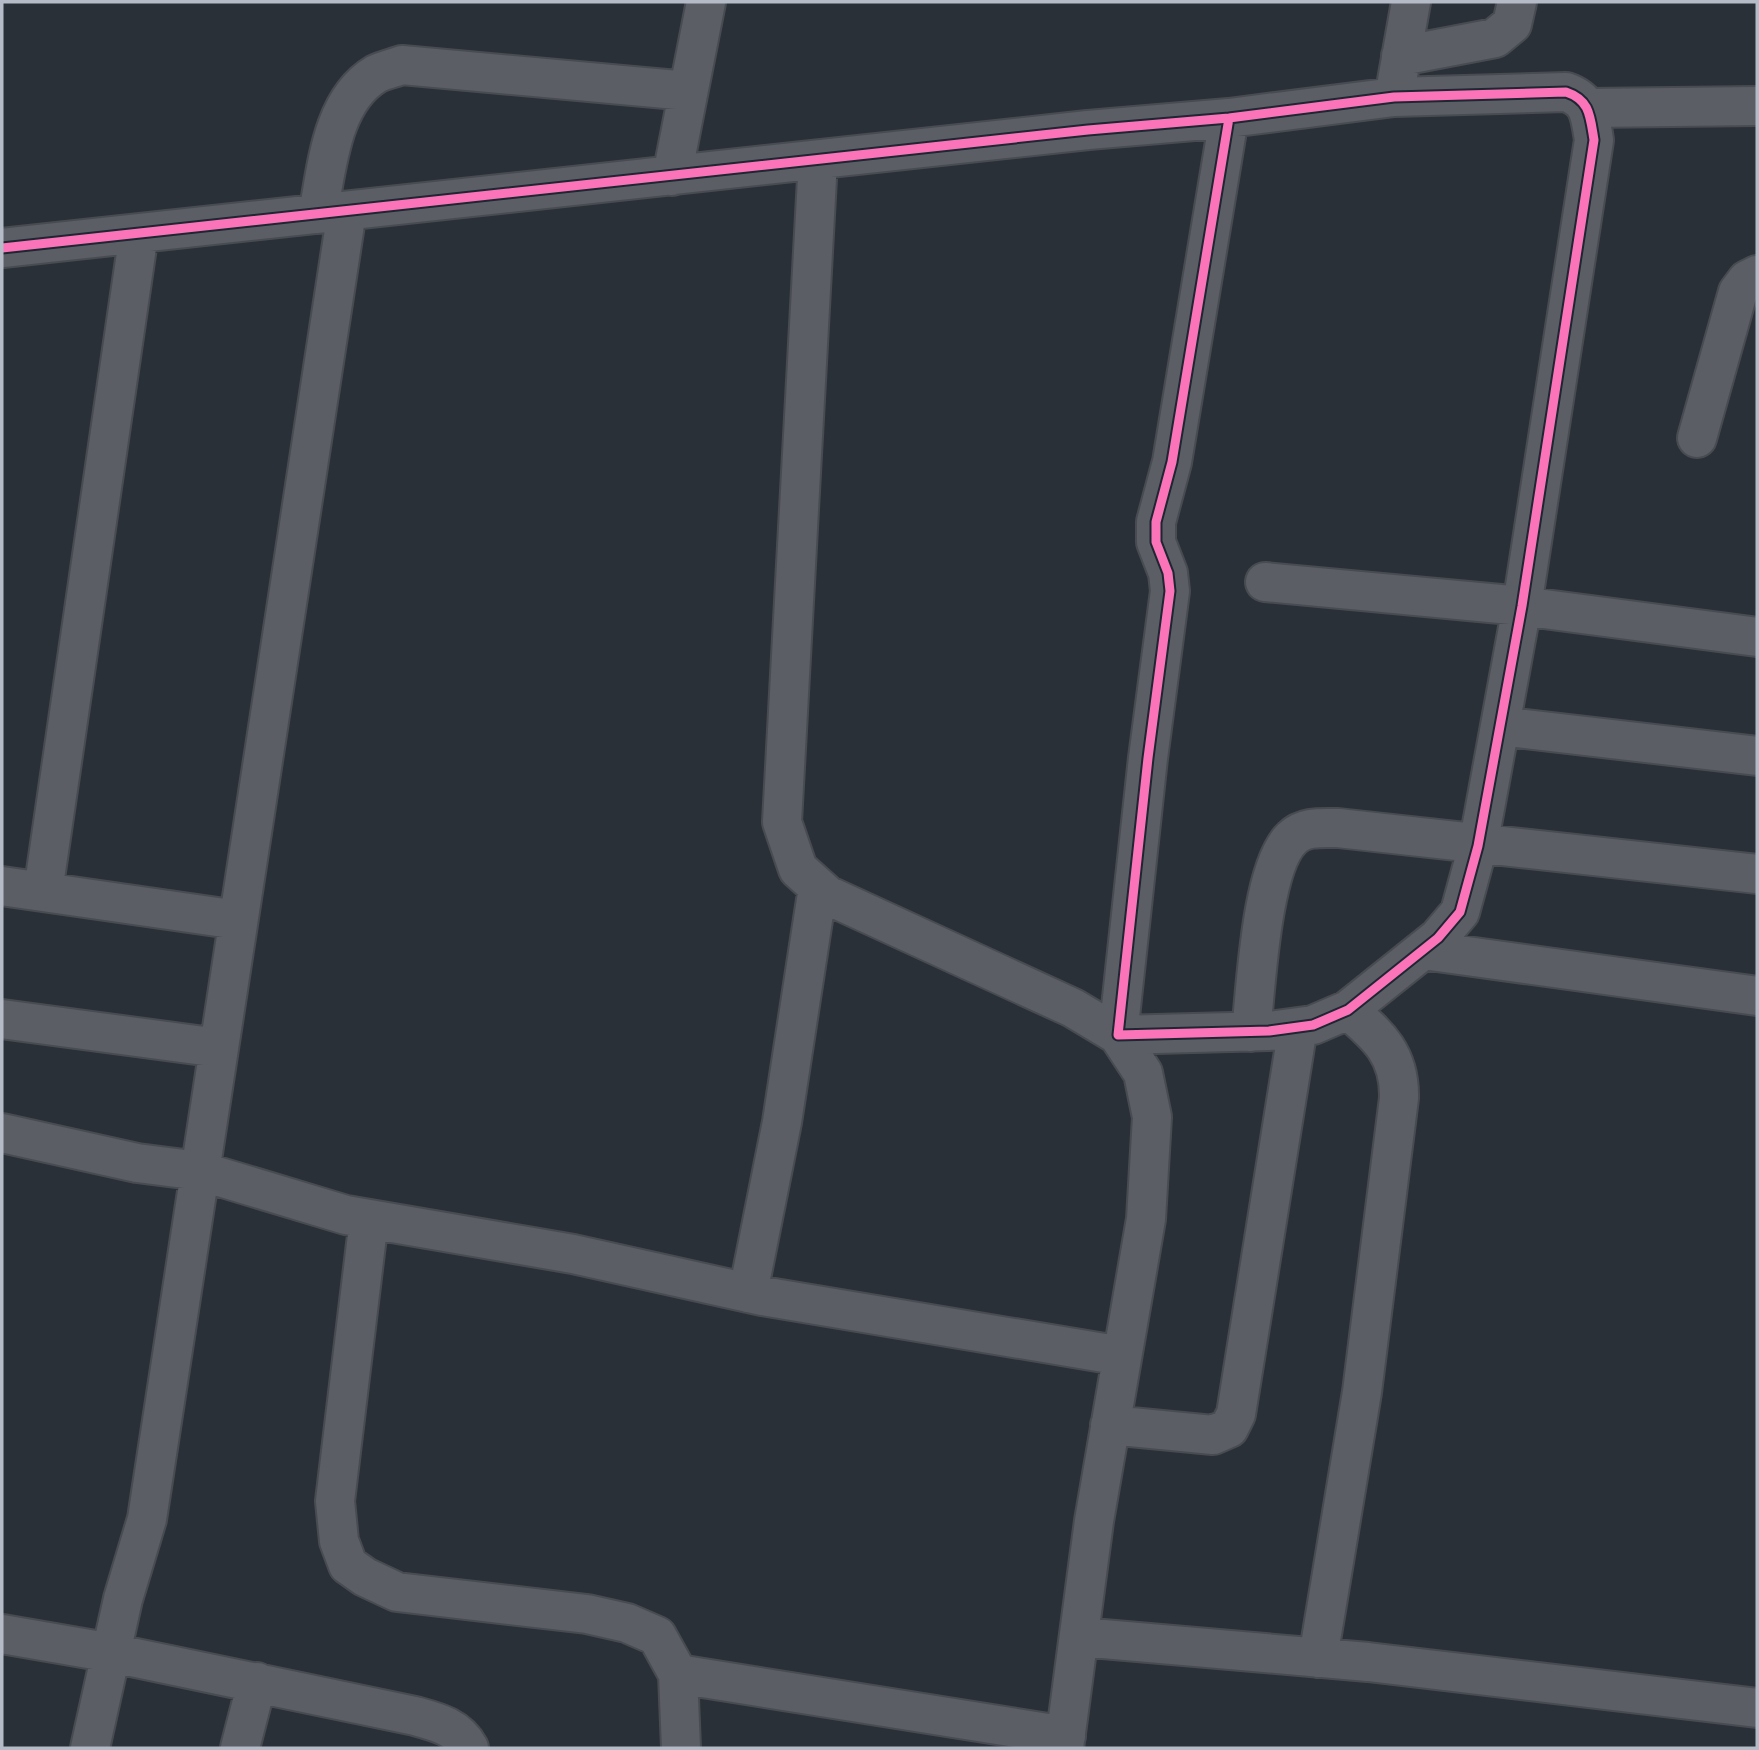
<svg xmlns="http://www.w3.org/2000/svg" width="1759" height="1750" font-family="'Work Sans',sans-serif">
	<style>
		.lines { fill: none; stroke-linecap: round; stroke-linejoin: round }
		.street-casing { stroke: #484c52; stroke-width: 42 }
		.street { stroke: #5b5e65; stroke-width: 38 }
		.cycleway-casing { stroke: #1e2632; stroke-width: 13 }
		.cycleway { stroke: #fb73b8; stroke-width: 9 }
	</style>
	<rect width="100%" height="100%" fill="#2a3037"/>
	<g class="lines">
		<g class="street-casing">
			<path id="street" d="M1401 56 1495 38 1512 24 1517 2
				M1397 81 1411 2
				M1589 108 1757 106
				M818 160 782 822 798 869 827 895 1073 1008 1118 1035 1143 1073 1152 1117 1146 1219 1094 1521 1064 1748
				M672 176 706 2
				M318 214C327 168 331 101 376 74 384 70 394 68 402 65L688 91
				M2 248 1088 130 1229 118 1394 97 1566 92C1590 100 1590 116 1594 140L1522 606 1478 846 1460 912 1438 938 1348 1010 1313 1025 1269 1031 1118 1035 1148 758 1170 591 1168 573 1156 542V522L1172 462 1229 118
				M1697 438 1738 292 1747 280 1757 275
				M1265 582 1522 606 1757 637
				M1500 726 1757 756
				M2 886 238 920
				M43 892 139 233
				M1423 950 1757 996
				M2 1019 219 1048
				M1251 1032C1256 988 1261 867 1292 838 1304 826 1322 828 1338 828L1757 874
				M2 1133 137 1163 200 1171 346 1215 573 1254 762 1296 1122 1356
				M369 1219 335 1501 339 1541 348 1565 365 1577 397 1592 587 1614 627 1623 657 1636 678 1674 681 1748
				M748 1293 782 1122 818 887
				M1110 1425 1213 1435 1229 1428 1236 1414 1298 1027
				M2 1634 112 1653 415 1716C437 1722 458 1727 469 1748
				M1080 1637 1368 1662 1757 1708
				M1318 1658 1362 1392 1399 1098C1400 1055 1379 1036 1348 1010
				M678 1674 1066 1736
				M90 1748 123 1599 147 1519 347 211
				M240 1748 257 1682"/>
		</g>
		<use href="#street" class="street"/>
		<g class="cycleway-casing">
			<path id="cycleway" d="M2 248 1088 130 1229 118 1394 97 1566 92C1590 100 1590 116 1594 140L1522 606 1478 846 1460 912 1438 938 1348 1010 1313 1025 1269 1031 1118 1035 1148 758 1170 591 1168 573 1156 542V522L1172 462 1229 118"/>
		</g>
		<use href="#cycleway" class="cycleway"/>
	</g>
	<rect width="1759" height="1750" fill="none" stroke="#b5bcc8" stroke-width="7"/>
</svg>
